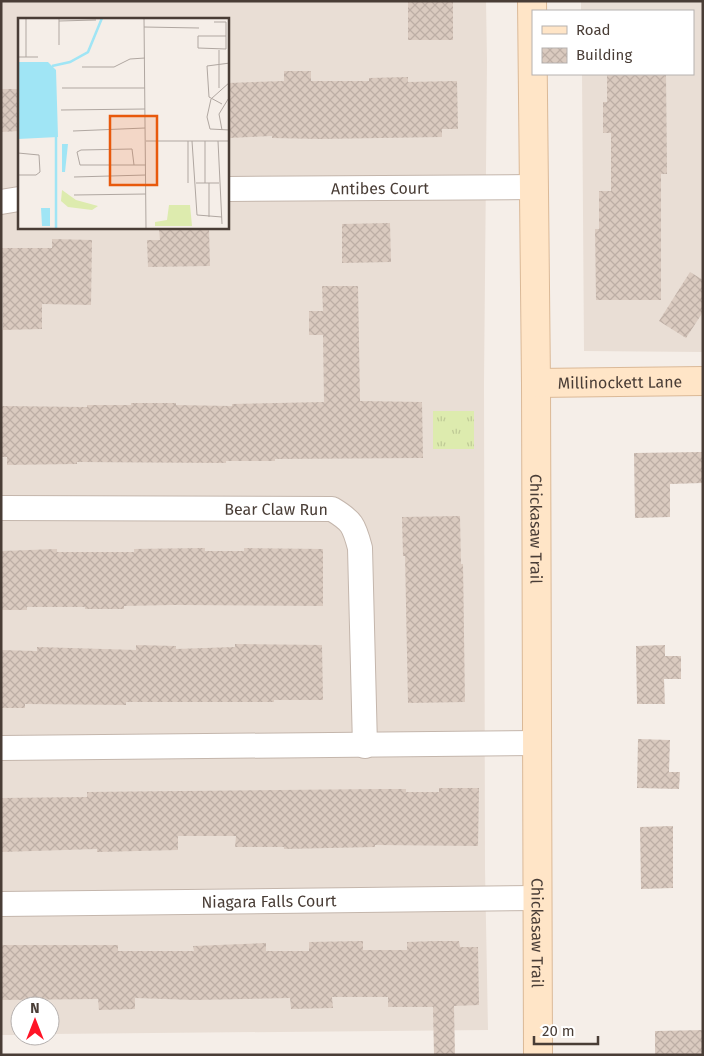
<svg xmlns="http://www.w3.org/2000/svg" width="704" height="1056" font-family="'Fira Sans',sans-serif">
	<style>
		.residential { fill: #e9ded5; fill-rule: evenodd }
		.park { fill: url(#park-tufts) }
		.building { fill: url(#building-cross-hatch) }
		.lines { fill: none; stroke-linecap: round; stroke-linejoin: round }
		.street-casing { stroke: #c4b6ac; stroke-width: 26 }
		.secondary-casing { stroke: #dbb997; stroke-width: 30 }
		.street { stroke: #fff; stroke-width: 24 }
		.secondary { stroke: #ffe5c7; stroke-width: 28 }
		.labels { text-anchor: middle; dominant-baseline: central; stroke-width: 4.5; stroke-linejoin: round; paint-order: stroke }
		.street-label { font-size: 16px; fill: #493d36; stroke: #fff }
		.inset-river { fill: none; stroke: #a0e5f5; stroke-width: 2.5 }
		.inset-road { fill: none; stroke: #b0a7a1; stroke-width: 1 }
		.view { fill: #e8590c; fill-opacity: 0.15; stroke: #e8590c; stroke-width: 2.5 }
		.inset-edge { fill: none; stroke: #493d36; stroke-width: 2.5 }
	</style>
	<defs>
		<pattern id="park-tufts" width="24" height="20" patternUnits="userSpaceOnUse" patternTransform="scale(1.25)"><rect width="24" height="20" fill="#ddebae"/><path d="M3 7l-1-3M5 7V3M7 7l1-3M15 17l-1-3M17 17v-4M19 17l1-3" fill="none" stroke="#bfca96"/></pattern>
		<pattern id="building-cross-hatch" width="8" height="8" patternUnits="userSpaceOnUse" patternTransform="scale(1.25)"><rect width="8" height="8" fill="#dacabf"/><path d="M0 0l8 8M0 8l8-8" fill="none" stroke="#bdaea5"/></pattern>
	</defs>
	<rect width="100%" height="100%" fill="#f5eee8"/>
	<path class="residential" d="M1 1H486L487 61 484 384 485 869 488 1030 50 1034V1006H20V1035H1ZM19 19H228V228H19Z
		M581 1H703V352L584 351 582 74H693V11H581Z"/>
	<path class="park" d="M433 411H474V449H433Z"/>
	<path class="building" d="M408 1H453V40H408Z
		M284 71H311V81H369V78L408 77V82L457 81 458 129H442V137L320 139 272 138V136L228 138V83L284 81Z
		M607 74H666L667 174H661V300H596L595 229H599V191H611V133H603V102H607Z
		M1 89H18L19 131 1 132Z
		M390 223 391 262 342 263V224Z
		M209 228 210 266 148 267 147 240H160L159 229Z
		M52 239 92 240 91 305 42 304V329L3 330 2 248H52Z
		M690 272 703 280V312L686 338 659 321Z
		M322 286H358L360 401 422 402 423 458 275 459V461H226V463L77 462V464L7 465V457H1V406L87 407V405H131V403H176V405L232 406V404L324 402 323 335H309V311H323Z
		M702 452V483L670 484V517L635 518 634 453Z
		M460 516 461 564H463L465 702 408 703 405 556H403L402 517Z
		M205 548V551H244V548L323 549V606L174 605 124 606V609H85V607H27V610H1V551L57 549V552H134V549Z
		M235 644 322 645 323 700H274V702H126V705L25 704V708H1V650L37 651V647L136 650V645L176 646V649L235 647Z
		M665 645V656H681V679H664L665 704H637L636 646Z
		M638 739 670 740 669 772H680L679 789 637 788Z
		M439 788H479L478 846 375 845V847L284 849V847H235L236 836H178V850L97 852V849L1 852V798L87 797V792L384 789H406V792H439Z
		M673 826V888L641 889 640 827Z
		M363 941V950H407V942L436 941H459L460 947H478L479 1005 454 1006 455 1055H434L433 1007H388V997H332L333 1008 291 1009 290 998 195 1000 135 998V1009L99 1010 98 999 1 1000V945H118V951H194L193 946 266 943V951H309V942Z
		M703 1030V1055H655V1031Z"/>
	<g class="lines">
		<g class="street-casing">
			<g id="street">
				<path id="s1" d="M228 189 533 187"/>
				<path d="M1 202 19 199"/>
				<path id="s2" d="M1 508 332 509C352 521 354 525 360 548L365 746"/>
				<path d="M1 748 536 743"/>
				<path id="s3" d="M1 904 537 898"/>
			</g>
		</g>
		<g class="secondary-casing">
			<g id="secondary">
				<path id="s4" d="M532 1 536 383 538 1055"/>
				<path id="s5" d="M536 383 703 381"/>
			</g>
		</g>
		<use href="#street" class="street"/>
		<use href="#secondary" class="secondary"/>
	</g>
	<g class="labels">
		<g class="street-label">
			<text stroke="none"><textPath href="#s1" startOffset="152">Antibes Court</textPath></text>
			<text stroke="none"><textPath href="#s5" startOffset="84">Millinockett Lane</textPath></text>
			<text stroke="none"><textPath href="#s2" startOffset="275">Bear Claw Run</textPath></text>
			<text stroke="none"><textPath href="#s4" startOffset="528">Chickasaw Trail</textPath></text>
			<text stroke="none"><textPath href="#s3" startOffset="268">Niagara Falls Court</textPath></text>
			<text stroke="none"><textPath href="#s4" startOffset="932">Chickasaw Trail</textPath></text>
		</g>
	</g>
	<g transform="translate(18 18)">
		<rect width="211" height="211" fill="#f5eee8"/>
		<path d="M151 187H172L174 208H137V204L149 202Z" fill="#ddebae"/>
		<path d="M44 172 58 182 80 188 74 192 50 189 43 183Z" fill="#ddebae"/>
		<path d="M0 44H30L38 52 40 119 0 121ZM44 126H50L47 154H44ZM23 190H32V208H24Z" fill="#a0e5f5"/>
		<path class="inset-river" d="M34 48 52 44 70 34 84 0M38 119V211"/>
		<path class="inset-road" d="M8 0V39M41 0V27M126 0 128 211M41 3 78 2M196 4H208V31L180 30V18H208M126 9 181 10M201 32V70M0 39H20M64 49H96L112 41 127 40M212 64 193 81 189 99 192 111 212 112M44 70H127M204 86 191 79 189 48 212 45M43 92 127 91M204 112 201 96 212 78M55 113 127 110M128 123H212M170 123V165M174 123 179 197 204 199M187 123V165M200 123 204 206M0 135 21 137 22 154 18 157H0M116 147 114 131 63 132 59 134 62 147H128M56 159 128 157M178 165H201M191 165V199M56 177 128 176"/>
		<path class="view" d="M92 98H139V167H92Z"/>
		<rect width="211" height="211" class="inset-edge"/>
	</g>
	<rect width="704" height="1056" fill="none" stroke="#493d36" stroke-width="5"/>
	<rect x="532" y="10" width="162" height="65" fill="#ffffff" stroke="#b6b1af"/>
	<rect x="542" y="26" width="25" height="8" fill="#ffe5c7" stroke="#b6b1af"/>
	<text x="576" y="35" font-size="15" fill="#493d36">Road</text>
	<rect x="542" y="48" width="25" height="15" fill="url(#building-cross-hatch)" stroke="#b6b1af"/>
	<text x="576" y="60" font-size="15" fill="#493d36">Building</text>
	<g transform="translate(35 1021)"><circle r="24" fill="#ffffff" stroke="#b6b1af"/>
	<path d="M0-4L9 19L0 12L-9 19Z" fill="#ff1426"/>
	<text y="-8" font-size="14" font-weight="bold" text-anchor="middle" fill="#493d36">N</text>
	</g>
	<path d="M534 1036v8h64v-8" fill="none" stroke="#493d36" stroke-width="2.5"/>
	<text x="542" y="1036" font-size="15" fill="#493d36" stroke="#ffffff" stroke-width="4" paint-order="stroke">20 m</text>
</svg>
